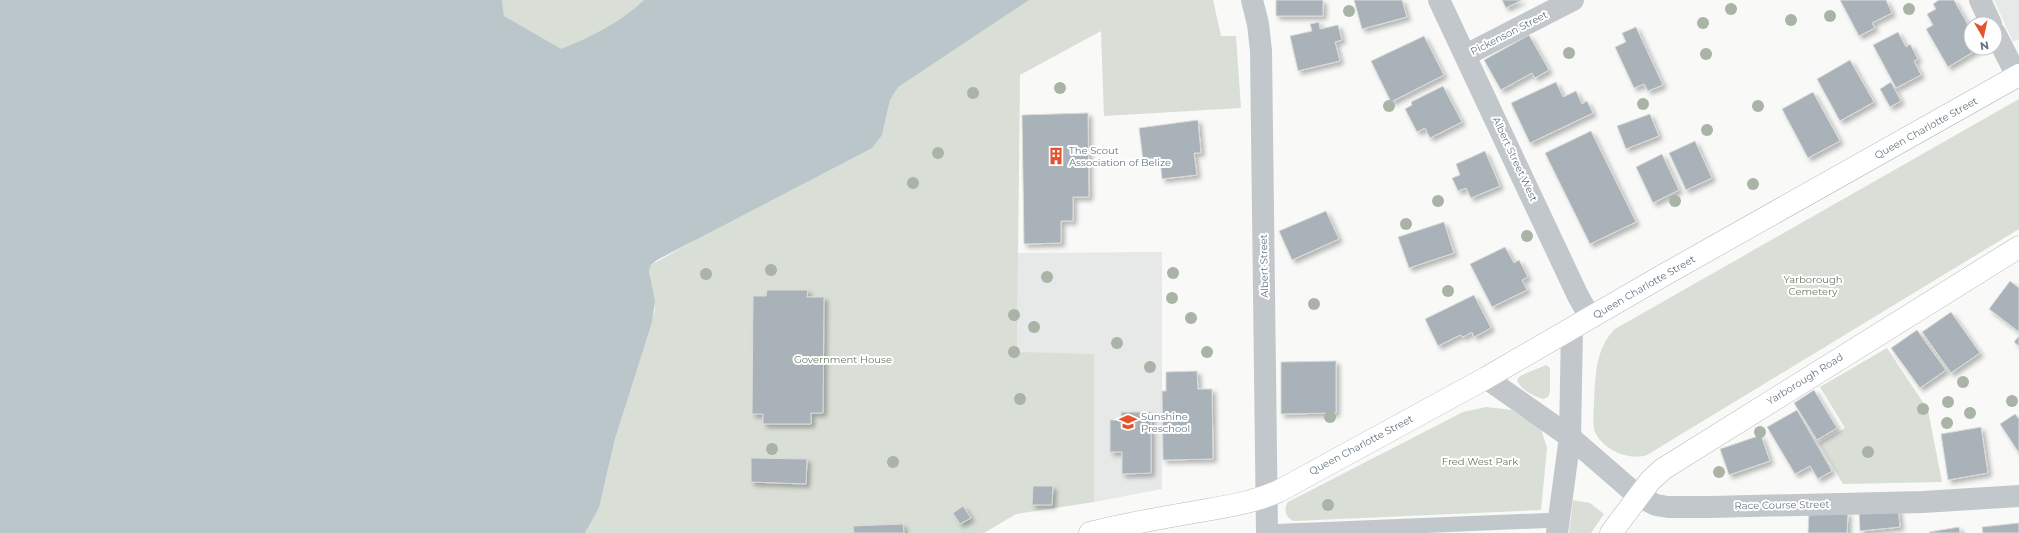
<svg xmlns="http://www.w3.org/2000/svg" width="2019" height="533" font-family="Montserrat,sans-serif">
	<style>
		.built { fill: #e7e8e8 }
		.green { fill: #d9ded6 }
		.water { fill: #bac6ca }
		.building { fill: #a9b2b8; stroke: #dbdbd9; filter: url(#shadow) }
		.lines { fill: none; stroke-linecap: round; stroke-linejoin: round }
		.secondary-casing { stroke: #b2b9be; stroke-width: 23 }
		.service { stroke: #c2c7cb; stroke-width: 15 }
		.minor { stroke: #c2c7cb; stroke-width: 22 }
		.secondary { stroke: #fff; stroke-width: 22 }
		.tree { fill: #a9b3a6 }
		.labels { text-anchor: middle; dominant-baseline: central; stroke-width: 4; stroke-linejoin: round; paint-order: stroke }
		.street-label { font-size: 10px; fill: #647682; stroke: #fff }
		.poi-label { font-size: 10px; fill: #647682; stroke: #fff; text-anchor: start }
		.park-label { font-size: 10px; fill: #677a63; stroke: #fff }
	</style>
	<defs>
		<filter id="shadow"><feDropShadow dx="3.5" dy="3.5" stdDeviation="2" flood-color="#0004"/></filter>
	</defs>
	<rect width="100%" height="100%" fill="#f9f9f7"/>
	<path class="built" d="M1994 0H2019V39L2013 42Z
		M1162 252V489L1094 502V354L1017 353 1018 253Z"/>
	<path class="green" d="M502 0H644C620 22 592 37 561 50L504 16Z
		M979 0H1213L1221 36H1236L1241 108 1104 116 1101 31 1020 75 1017 352 1094 354V502L1016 514 984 533H585L599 508 615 439 655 310 649 271 651 265 882 135 889 104 874 112Z
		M2019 99V229L1647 455C1629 461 1603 450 1595 432 1592 423 1594 410 1594 401 1596 375 1595 349 1615 329Z
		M1887 348 1928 410 1942 482 1843 484 1819 443 1845 428 1820 387Z
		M1546 365 1550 368V392L1548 397 1543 399C1534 397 1520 389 1517 380L1520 376Z
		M1486 407 1512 410 1541 429 1547 448 1541 510 1294 521C1286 519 1283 509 1288 502L1463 412Z
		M1573 500 1590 503 1604 514 1591 533H1569Z"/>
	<path class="water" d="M0 0H502L504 16 561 49C592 37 620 22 644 0H1029L898 87 890 100 882 135 872 148 657 260 651 265 649 271 655 301 652 322 615 439 599 508 585 533H0Z"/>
	<path class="building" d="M1276 0H1323V16H1276Z
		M1354 0H1402L1407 17 1362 29Z
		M1502 0H1522L1506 8Z
		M1840 0H1886L1892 13 1872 23 1875 28 1859 36Z
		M1939 0H1954L1971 30V48H1980L1948 67 1926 29 1933 25 1927 14 1936 9 1933 4Z
		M1319 22 1320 29 1338 25 1342 40 1335 42 1340 61 1298 71 1290 36 1312 31 1310 24Z
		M1636 27 1663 85 1648 91 1644 84 1634 88 1615 47 1626 42 1622 33Z
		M1898 32 1906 47 1910 44 1918 59 1914 61 1921 75 1896 88 1873 45Z
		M1529 35 1549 70 1535 78 1532 73 1501 90 1484 60Z
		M1424 36 1444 75 1391 102 1371 61Z
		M1850 60 1874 102 1840 121 1817 79Z
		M1556 82 1563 97 1576 91 1582 104 1587 101 1593 113 1530 143 1511 103Z
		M1891 82 1901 101 1890 107 1880 89Z
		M1443 86 1462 122 1430 138 1425 128 1417 132 1405 109 1412 105 1411 102Z
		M1813 92 1840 141 1808 158 1782 109Z
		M1088 113 1089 197H1073V221H1061V243L1024 244 1022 115Z
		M1650 114 1659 136 1626 149 1617 126Z
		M1198 120 1201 153H1194L1197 175 1162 179 1160 157 1143 160 1139 128Z
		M1591 131 1636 222 1590 244 1545 153Z
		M1695 141 1712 178 1686 190 1669 153Z
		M1485 151 1500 186 1471 198 1466 188 1458 191 1452 178 1460 175 1456 164Z
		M1662 154 1679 190 1653 203 1636 167Z
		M1326 211 1339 239 1292 260 1279 231Z
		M1444 222 1454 253 1409 268 1398 237Z
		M1505 247 1514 263 1519 260 1528 277 1522 280 1527 290 1492 307 1470 264Z
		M2010 281 2019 288V332L1989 309Z
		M767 290H808L807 297H824L823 413H811V424H763V414H752L753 296H766Z
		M1474 295 1491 328 1474 337 1472 332 1463 337 1460 335 1438 346 1425 319Z
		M1951 312 1980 353 1951 373 1922 332Z
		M1917 330 1946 370 1920 388 1891 348Z
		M2019 336V346L2014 342Z
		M1336 361V413L1281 414V362Z
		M1197 371 1198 389H1212L1213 459 1163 460 1162 391H1166V372Z
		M1814 390 1837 428 1817 440 1794 403Z
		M1797 410 1832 471 1818 479 1810 466 1795 474 1767 427Z
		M1121 412H1151V473L1122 474V452H1110V420H1121Z
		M2015 414 2019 419V453L2000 424Z
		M1981 427 1988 473 1948 480 1941 434Z
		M1761 435 1770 461 1729 475 1720 449Z
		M751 458 807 459 806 484 751 482Z
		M1033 486H1053L1052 505H1032Z
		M963 506 971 518 960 524 953 513Z
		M1898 508 1900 527 1860 531 1859 512Z
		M1809 513H1848L1847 533H1808Z
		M2019 523V533H1983L1982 527Z
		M903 524 904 533H854L853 526Z
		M1959 527 1960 533H1930L1929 532Z"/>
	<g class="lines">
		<g class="secondary-casing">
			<path id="secondary" d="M1090 533C1125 524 1160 518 1195 512 1223 507 1253 503 1279 491L1486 378 1662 276 2019 75
				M1611 533 1650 481 1663 469 2019 247"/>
		</g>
		<path class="service" d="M1267 532 1559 520"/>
		<path class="minor" d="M1252 0 1258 24 1261 51 1267 533
			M1439 0 1578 296 1590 317
			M1980 0 1991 24
			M1995 33 2017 76
			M1466 55 1573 0
			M1486 378 1570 437 1638 496 1656 505 1668 507H1710L1923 502 2019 496
			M1557 533 1570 437 1572 329"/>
		<use href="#secondary" class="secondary"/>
	</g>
	<g class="tree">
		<circle cx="1731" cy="9" r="6"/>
		<circle cx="1909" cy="9" r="6"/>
		<circle cx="1349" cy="11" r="6"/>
		<circle cx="1830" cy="16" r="6"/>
		<circle cx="1791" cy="20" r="6"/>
		<circle cx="1703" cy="23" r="6"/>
		<circle cx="1569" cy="53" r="6"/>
		<circle cx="1706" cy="54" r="6"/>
		<circle cx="1060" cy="88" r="6"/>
		<circle cx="973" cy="93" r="6"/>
		<circle cx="1643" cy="104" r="6"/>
		<circle cx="1389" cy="106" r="6"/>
		<circle cx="1758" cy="106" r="6"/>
		<circle cx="1707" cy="130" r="6"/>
		<circle cx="938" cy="153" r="6"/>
		<circle cx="913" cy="183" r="6"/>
		<circle cx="1753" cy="184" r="6"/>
		<circle cx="1438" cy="201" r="6"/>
		<circle cx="1675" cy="201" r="6"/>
		<circle cx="1406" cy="224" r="6"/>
		<circle cx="1527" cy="236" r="6"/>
		<circle cx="771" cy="270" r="6"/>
		<circle cx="1173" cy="273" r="6"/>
		<circle cx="706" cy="274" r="6"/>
		<circle cx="1047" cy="277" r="6"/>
		<circle cx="1448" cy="291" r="6"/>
		<circle cx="1172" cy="298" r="6"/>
		<circle cx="1314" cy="304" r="6"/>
		<circle cx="1014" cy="315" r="6"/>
		<circle cx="1191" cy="318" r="6"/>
		<circle cx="1034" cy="327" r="6"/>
		<circle cx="1117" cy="343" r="6"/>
		<circle cx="1014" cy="352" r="6"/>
		<circle cx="1207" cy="352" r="6"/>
		<circle cx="1150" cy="367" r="6"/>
		<circle cx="1963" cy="382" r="6"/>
		<circle cx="1020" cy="399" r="6"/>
		<circle cx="2012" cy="401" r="6"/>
		<circle cx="1948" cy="402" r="6"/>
		<circle cx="1923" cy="409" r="6"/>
		<circle cx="1970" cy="413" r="6"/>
		<circle cx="1330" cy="417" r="6"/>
		<circle cx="1947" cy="423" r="6"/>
		<circle cx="1760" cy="432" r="6"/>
		<circle cx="772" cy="449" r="6"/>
		<circle cx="1868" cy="452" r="6"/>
		<circle cx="893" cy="462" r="6"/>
		<circle cx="1719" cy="472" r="6"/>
		<circle cx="1328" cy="505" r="6"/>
	</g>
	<defs>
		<g id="building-bare" transform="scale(1.38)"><path d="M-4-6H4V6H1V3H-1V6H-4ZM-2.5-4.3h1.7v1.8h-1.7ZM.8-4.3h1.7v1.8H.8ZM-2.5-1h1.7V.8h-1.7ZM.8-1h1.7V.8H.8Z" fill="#e5522b" stroke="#fff" stroke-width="2.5" paint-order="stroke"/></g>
		<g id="school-bare" transform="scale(1.38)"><path d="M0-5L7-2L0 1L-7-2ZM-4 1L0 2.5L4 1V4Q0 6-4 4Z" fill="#e5522b" stroke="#fff" stroke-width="2.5" paint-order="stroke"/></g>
	</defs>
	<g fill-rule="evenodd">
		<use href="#building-bare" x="1056" y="156"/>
		<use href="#school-bare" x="1128" y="422"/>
	</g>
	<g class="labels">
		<g class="street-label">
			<text transform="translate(1509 33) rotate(-27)">Pickenson Street</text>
			<text transform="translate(1926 128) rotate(-29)">Queen Charlotte Street</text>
			<text transform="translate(1515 159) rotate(65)">Albert Street West</text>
			<text transform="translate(1264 266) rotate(-91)">Albert Street</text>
			<text transform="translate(1644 287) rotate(-30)">Queen Charlotte Street</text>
			<text transform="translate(1805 379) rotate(-32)">Yarborough Road</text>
			<text transform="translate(1361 445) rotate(-28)">Queen Charlotte Street</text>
			<text transform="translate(1782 505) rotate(-1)">Race Course Street</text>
		</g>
		<g class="poi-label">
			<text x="1069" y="150">The Scout<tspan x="1069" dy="12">Association of Belize</tspan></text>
			<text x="1141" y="416">Sunshine<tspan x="1141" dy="12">Preschool</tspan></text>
		</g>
		<g class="park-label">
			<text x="1813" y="279">Yarborough<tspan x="1813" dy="12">Cemetery</tspan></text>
			<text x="843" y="359">Government House</text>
			<text x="1480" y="461">Fred West Park</text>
		</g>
	</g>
	<g transform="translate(1983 36) rotate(171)"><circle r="19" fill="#ffffff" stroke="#c1c8cd"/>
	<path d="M0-3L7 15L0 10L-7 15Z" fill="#e5522b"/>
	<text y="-6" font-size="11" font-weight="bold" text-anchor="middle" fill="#647682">N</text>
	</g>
</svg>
